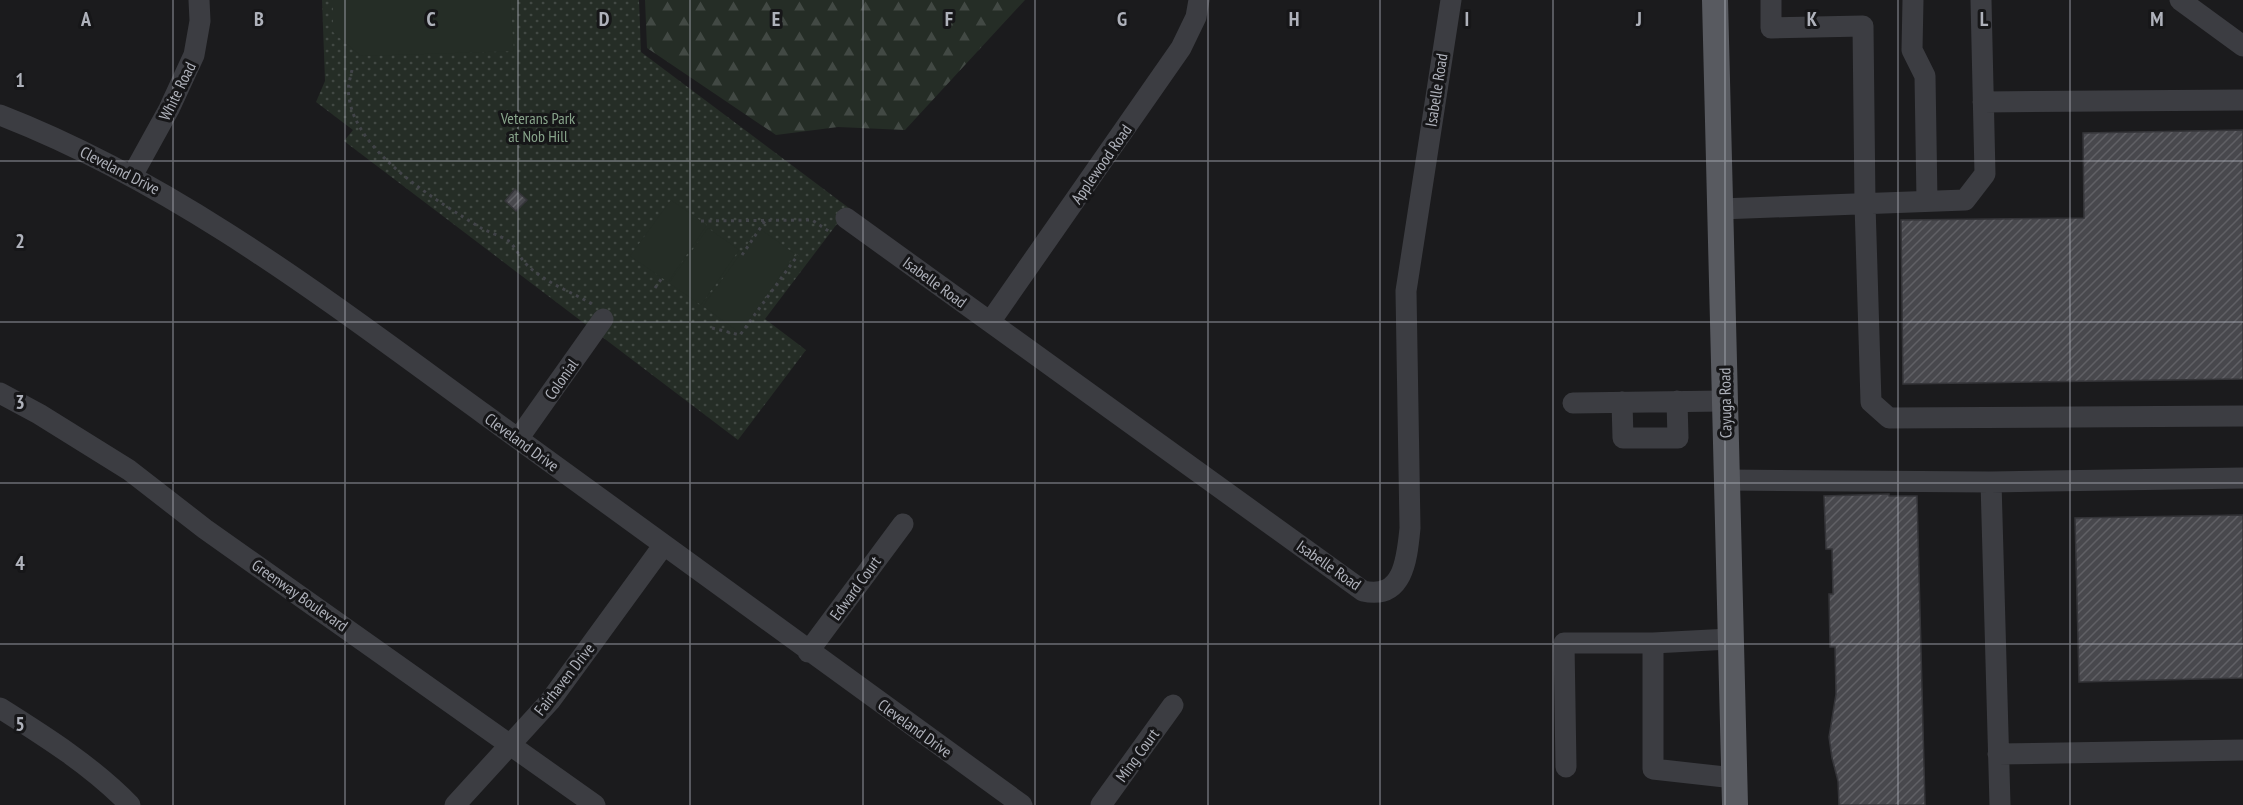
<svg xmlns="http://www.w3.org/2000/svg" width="2243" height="805" font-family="'PT Sans Narrow',sans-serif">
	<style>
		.forest { fill: url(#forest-firs) }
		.park { fill: url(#park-dots) }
		.pitch { fill: #252d26 }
		.building { fill: url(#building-hatch); stroke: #353539; stroke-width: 1.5 }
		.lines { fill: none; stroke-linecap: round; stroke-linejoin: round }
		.path { stroke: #424449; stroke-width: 3; stroke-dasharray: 3 4.5; stroke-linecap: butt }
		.minor { stroke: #3c3d42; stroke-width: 21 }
		.major { stroke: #585a60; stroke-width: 26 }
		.grid { fill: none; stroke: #afb2bb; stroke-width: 1.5; stroke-opacity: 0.55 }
		.labels { text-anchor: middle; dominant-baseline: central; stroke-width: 6; stroke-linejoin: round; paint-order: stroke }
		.street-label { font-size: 16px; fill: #afb2bb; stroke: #161618 }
		.park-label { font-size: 16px; fill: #88a48b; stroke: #161618 }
		.grid-label { font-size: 20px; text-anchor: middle; font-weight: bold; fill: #afb2bb; stroke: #161618; stroke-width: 6; stroke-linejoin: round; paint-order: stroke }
	</style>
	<defs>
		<pattern id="forest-firs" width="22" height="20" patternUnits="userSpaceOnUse" patternTransform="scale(1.5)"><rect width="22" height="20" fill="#252d26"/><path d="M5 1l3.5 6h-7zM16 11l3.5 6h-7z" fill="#424944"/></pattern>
		<pattern id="park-dots" width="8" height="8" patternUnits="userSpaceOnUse" patternTransform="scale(1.5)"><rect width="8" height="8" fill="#252d26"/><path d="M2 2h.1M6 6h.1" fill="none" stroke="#424944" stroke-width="1.8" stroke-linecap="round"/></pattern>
		<pattern id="building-hatch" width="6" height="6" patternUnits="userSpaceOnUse" patternTransform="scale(1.5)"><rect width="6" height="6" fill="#48484d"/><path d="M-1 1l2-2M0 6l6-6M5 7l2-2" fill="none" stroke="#606065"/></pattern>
	</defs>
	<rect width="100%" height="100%" fill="#1b1b1d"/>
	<path class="forest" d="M645 0H1025L905 130 838 127 776 135 647 48Z"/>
	<path class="park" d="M322 0H639L641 52 849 208 765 319 806 350 738 440 344 141 353 130 316 102 325 81Z"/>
	<path class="pitch" d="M333 0H510L514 51 361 56 333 32Z
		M671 200 707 225 668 282 630 256Z
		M708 228 739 250 701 305 669 283Z
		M759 228 795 254 740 333 703 306Z"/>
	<path class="building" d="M2243 130V379L1903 384 1901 220 2084 218 2083 133Z
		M515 189 527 200 516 211 505 201Z
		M1889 494V496H1917L1925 805H1839L1838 781 1832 758 1829 737 1836 694 1835 647H1830L1829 594H1833L1832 549H1826L1824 496Z
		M2243 515V678L2079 682 2075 518Z"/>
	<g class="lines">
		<path class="path" d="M352 70C350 79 347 88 349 97 356 153 437 201 481 228 490 233 502 236 510 242 516 248 520 258 526 264 545 283 570 291 592 304
			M701 221 812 220 830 232
			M742 255 765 221
			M655 288 662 278
			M712 328 740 335 798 255"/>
		<path class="minor" d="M1771 0V28L1863 26 1865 204 1871 402 1889 418 2243 416
			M1913 0 1912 50 1925 76 1927 201
			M2180 0 2243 46
			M1983 102 2243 100
			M0 115C178 184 331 303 484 414 664 544 842 676 1022 805
			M132 176 169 109 194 55 200 21 199 0
			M1720 209 1965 200 1985 174 1981 0
			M846 218 1363 591C1404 600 1407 558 1410 528L1406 291 1451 0
			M990 322 1181 48 1196 17 1199 0
			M0 393 39 414 129 470 205 529 595 805
			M1622 402 1623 438H1678L1677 401
			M1573 403 1724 401
			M518 439 603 319
			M1726 480 1991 482 2243 478
			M1991 482 2000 805
			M1730 639 1653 643V769L1734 778
			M808 652 903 524
			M0 708C46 737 92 766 130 805
			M1998 754 2243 750
			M1566 767 1564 643H1653
			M455 805 550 701 663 546
			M1101 805 1173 705"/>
		<path class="major" d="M1715 0 1735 805"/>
	</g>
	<path class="grid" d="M173 0V805M345 0V805M518 0V805M690 0V805M863 0V805M1035 0V805M1208 0V805M1380 0V805M1553 0V805M1725 0V805M1898 0V805M2070 0V805M0 161H2243M0 322H2243M0 483H2243M0 644H2243"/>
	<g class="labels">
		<g class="street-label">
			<text transform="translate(1436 90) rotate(-81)">Isabelle Road</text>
			<text transform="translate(177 91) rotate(-64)">White Road</text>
			<text transform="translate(1101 164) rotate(-55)">Applewood Road</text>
			<text transform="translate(120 170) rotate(27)">Cleveland Drive</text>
			<text transform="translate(935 282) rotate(36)">Isabelle Road</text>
			<text transform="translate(561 379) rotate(-55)">Colonial</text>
			<text transform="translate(1725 403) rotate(-91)">Cayuga Road</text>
			<text transform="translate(522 442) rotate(36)">Cleveland Drive</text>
			<text transform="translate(1329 565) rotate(35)">Isabelle Road</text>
			<text transform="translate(855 588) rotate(-54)">Edward Court</text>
			<text transform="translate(300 595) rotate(35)">Greenway Boulevard</text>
			<text transform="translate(564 679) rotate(-52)">Fairhaven Drive</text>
			<text transform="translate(915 728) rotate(36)">Cleveland Drive</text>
			<text transform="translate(1137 755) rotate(-54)">Ming Court</text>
		</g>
		<g class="park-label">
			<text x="538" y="118">Veterans Park<tspan x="538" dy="18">at Nob Hill</tspan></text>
		</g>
	</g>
	<g class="grid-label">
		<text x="86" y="26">A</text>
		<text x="259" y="26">B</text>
		<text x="431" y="26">C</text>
		<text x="604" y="26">D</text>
		<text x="776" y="26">E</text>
		<text x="949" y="26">F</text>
		<text x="1122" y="26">G</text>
		<text x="1294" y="26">H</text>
		<text x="1467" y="26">I</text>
		<text x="1639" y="26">J</text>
		<text x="1812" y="26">K</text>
		<text x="1984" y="26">L</text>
		<text x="2157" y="26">M</text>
		<text x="20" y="87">1</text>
		<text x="20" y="248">2</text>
		<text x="20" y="409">3</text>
		<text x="20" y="570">4</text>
		<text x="20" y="731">5</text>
	</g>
</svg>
